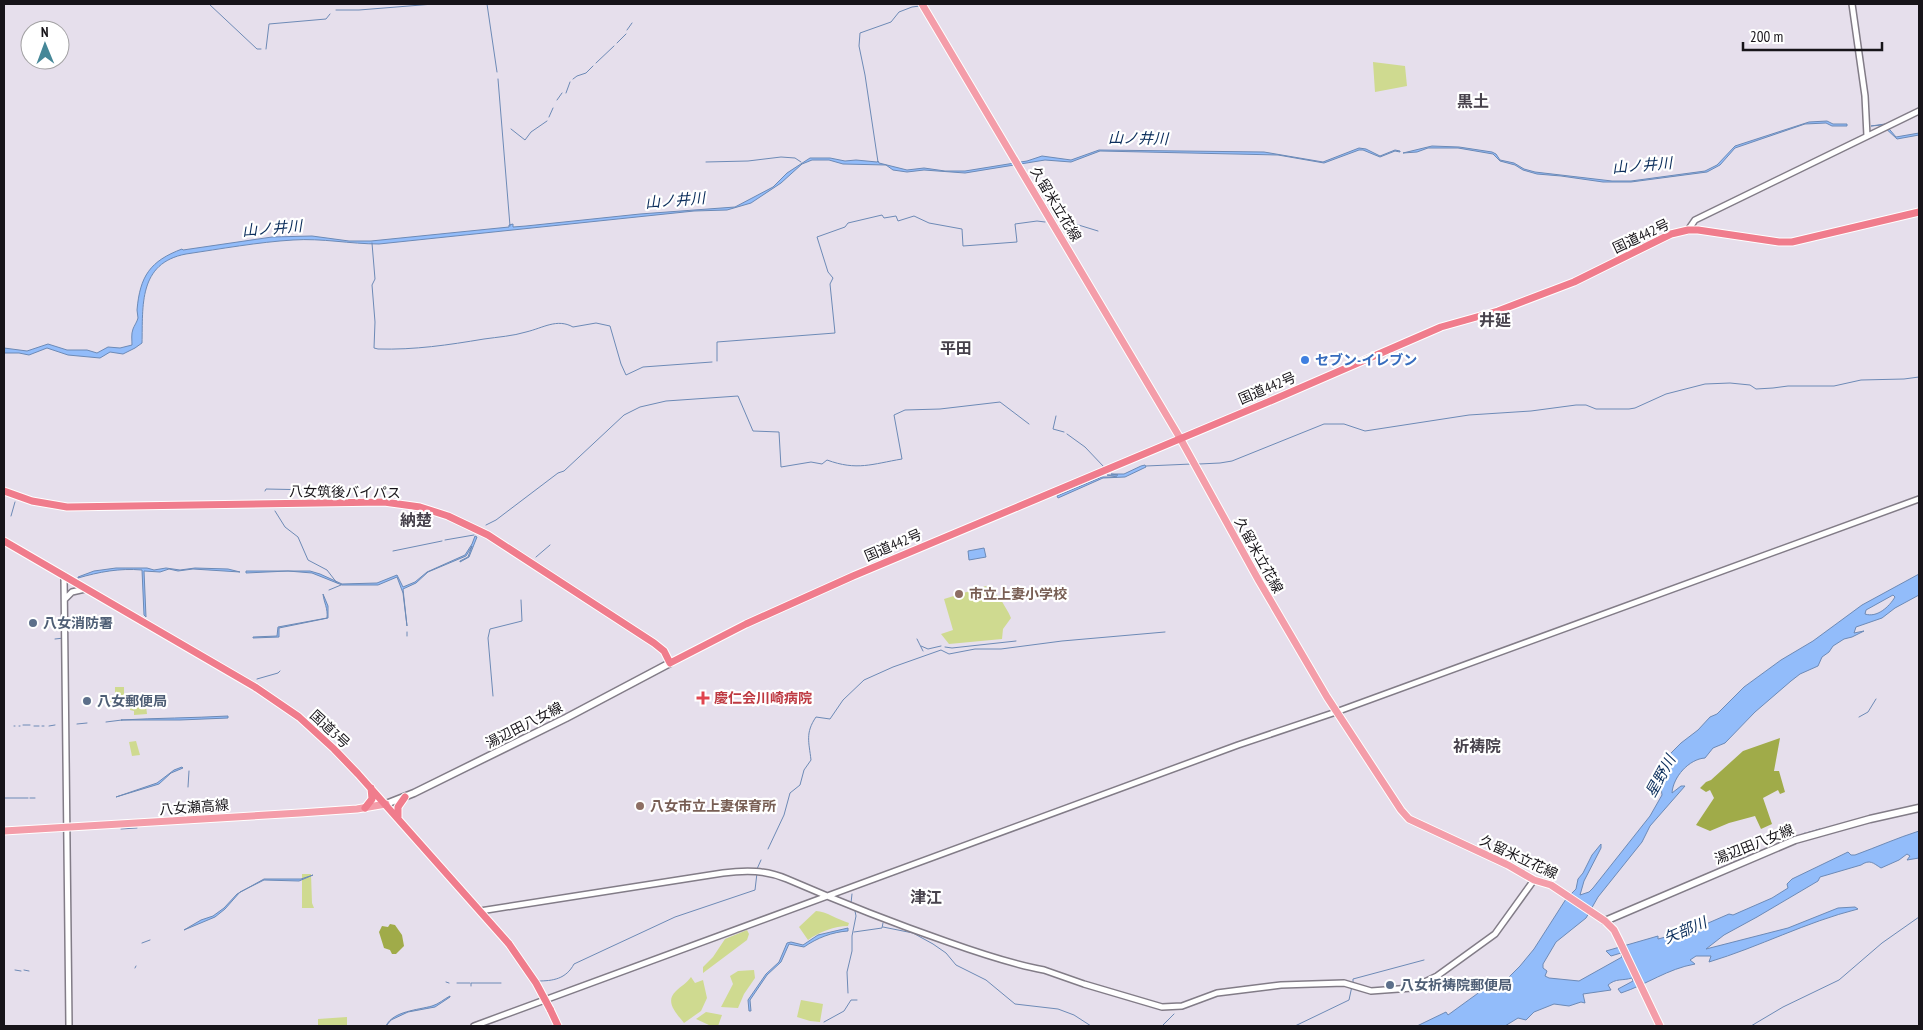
<svg xmlns="http://www.w3.org/2000/svg" width="1923" height="1030" font-family="'PT Sans Narrow','Noto Sans JP',sans-serif">
	<style>
		.green { fill: #cfda90 }
		.forest { fill: #a0ab49 }
		.water { fill: #92bcfa; stroke: #6d8ab6; fill-rule: evenodd }
		.lines { fill: none; stroke-linecap: round; stroke-linejoin: round }
		.stream { stroke: #6d8ab6; stroke-width: 1 }
		.tertiary-casing { stroke: #827c87; stroke-width: 8 }
		.secondary-casing { stroke: #827c87; stroke-width: 9 }
		.primary-casing { stroke: #fff; stroke-width: 9 }
		.trunk-casing { stroke: #fff; stroke-width: 9 }
		.tertiary { stroke: #fff; stroke-width: 5 }
		.secondary { stroke: #fff; stroke-width: 6 }
		.primary { stroke: #f49da9; stroke-width: 7 }
		.trunk { stroke: #f07c8c; stroke-width: 7 }
		.trunk-bridge-casing { stroke: #fff; stroke-width: 9; stroke-linecap: butt }
		.trunk-bridge { stroke: #f07c8c; stroke-width: 7 }
		.shop-dot { fill: #3f7fe0; stroke: #fff; stroke-width: 2 }
		.education-dot { fill: #8d6e63; stroke: #fff; stroke-width: 2 }
		.service-dot { fill: #5c6f8a; stroke: #fff; stroke-width: 2 }
		.health-dot { fill: #e0444e; stroke: #fff; stroke-width: 2 }
		.labels { text-anchor: middle; dominant-baseline: central; stroke-width: 4.5; stroke-linejoin: round; paint-order: stroke }
		.street-label { font-size: 14px; fill: #171419; stroke: #fff }
		.shop-label { font-size: 14px; font-weight: bold; fill: #366cbe; stroke: #fff; text-anchor: start }
		.education-label { font-size: 14px; font-weight: bold; fill: #785e54; stroke: #fff; text-anchor: start }
		.service-label { font-size: 14px; font-weight: bold; fill: #4e5e75; stroke: #fff; text-anchor: start }
		.health-label { font-size: 14px; font-weight: bold; fill: #be3a42; stroke: #fff; text-anchor: start }
		.water-label { font-size: 15px; font-style: italic; fill: #0a2d5b; stroke: #fff }
		.quarter-label { font-size: 16px; font-weight: bold; fill: #47424c; stroke: #fff }
	</style>
	<rect width="100%" height="100%" fill="#e6dfec"/>
	<path class="green" d="M1373 62 1405 66 1407 86 1375 92Z
		M986 586 991 592 1000 597C1003 605 1008 610 1011 618L1003 629 1002 639 949 644 941 634 953 630 944 599Z
		M115 687H124V699L116 700V706H110V697L115 696Z
		M146 706 147 714 134 715V711L130 710V707Z
		M136 741 140 755 132 756 129 742Z
		M302 874H311L312 903 314 908H302Z
		M816 911C826 911 838 920 849 923L848 926C835 926 819 932 808 940L799 927Z
		M747 930 749 934 747 940 703 973V967L713 957 725 939Z
		M754 970 755 978 744 994 738 1008 721 1007 733 984 730 976 738 971Z
		M691 977 695 983 703 980 707 998 701 1011 684 1023C677 1014 664 1002 676 991 681 986 687 983 691 977Z
		M801 1000 823 1004 820 1022 810 1021 797 1017Z
		M706 1012 722 1015 718 1026H711L696 1019Z
		M347 1017V1026H318V1019Z"/>
	<path class="forest" d="M1780 738 1774 771H1779L1785 792 1780 794 1778 790 1763 798 1772 824 1761 829 1755 816 1729 823 1710 831 1696 825 1714 798 1710 790 1706 792 1700 788 1706 782 1711 780 1743 751Z
		M390 924 395 925 402 935 404 946 396 954H392L390 950 384 948 379 932 382 926 388 927Z"/>
	<path class="water" d="M1827 121 1833 124H1847V126H1832L1826 123 1805 124 1735 148 1720 165 1707 172 1631 182H1603L1561 176 1537 174 1523 170 1515 165 1500 161 1493 154 1458 148H1428L1417 152 1403 153 1432 146 1459 147 1492 152 1496 154 1500 160 1514 163 1524 169 1535 172 1612 181H1631L1705 171 1717 165 1735 146 1809 122Z
		M1885 124 1896 137 1919 133V135L1897 139 1882 125 1871 126Z
		M1359 148 1366 149 1380 156 1395 150 1400 151V152L1395 151 1380 157 1363 150H1359L1324 163 1278 155 1100 151 1071 162 1045 160 965 173 924 170 907 172 893 170 886 165 843 164 829 160H812L802 164 781 183 751 203 727 210 694 211 379 244C350 244 322 238 293 240 259 242 220 249 186 254 138 263 143 306 142 343L135 348 123 354 110 352 100 358 68 355 47 348 29 355 19 353H4V348L27 351 48 344 67 350H87L97 353 108 347 120 348 132 345C132 340 131 334 133 329 134 326 137 322 138 318 138 315 137 313 137 310 140 276 150 261 182 249L183 250 272 237 312 236 349 241H371L509 227V225L513 224V227L526 226 640 214 735 207 773 187 787 173 810 158H830L845 161 856 160 877 162 878 161 879 163 907 170 924 168 945 171H965L1027 161 1042 156 1071 160 1099 150 1264 152 1323 162Z
		M1141 466 1145 465 1146 467 1125 477 1103 478 1058 498 1057 496 1102 477H1117L1107 475H1118L1111 474H1124Z
		M475 536 477 537 469 557 460 562V561L468 557 472 546 466 556 428 572 416 583 403 589 407 626 403 593 397 577 378 585H342L312 573 288 571 246 573V571H310L320 574 342 584 377 583 397 575 403 587 415 582 427 572 465 555 472 544Z
		M984 548 986 557 969 560 968 551Z
		M116 568H147L154 570 166 568 180 570 195 568 228 569 240 572 193 569 178 571 169 569 160 572 144 571 146 617 144 615 142 570C119 568 99 572 78 578V577L94 571Z
		M1919 574V595L1895 608 1882 618 1856 627 1854 633 1864 631 1852 637 1844 639 1833 646 1829 652 1822 657 1818 666 1800 674 1791 681 1755 712 1725 743 1713 748 1705 758C1689 759 1673 777 1672 793L1681 786H1685L1650 826 1642 842 1598 897 1586 918 1556 942 1543 964V968L1547 971 1545 976 1549 978 1579 981 1622 957 1621 953 1611 956 1606 951 1658 936V939L1692 930 1729 914 1733 915 1772 898 1788 888 1787 884 1792 879 1848 852 1851 855H1855C1877 847 1897 838 1919 831V858L1907 860 1910 856 1907 854 1899 860 1881 868C1873 863 1870 859 1861 865L1820 877 1818 881 1757 917 1724 935 1706 949 1788 928 1838 908 1855 907 1858 909C1806 922 1759 947 1709 962L1711 956H1696L1690 960 1695 964C1667 969 1648 984 1621 993L1618 989 1633 981 1632 978C1622 981 1616 978 1608 985L1611 990 1583 994 1585 1003 1581 1002 1569 1006 1554 1004 1534 1012 1526 1020 1518 1018 1505 1026H1417L1446 1012 1448 1015 1481 991 1498 985 1506 980 1520 966 1534 949 1566 899 1576 889 1578 879 1583 873 1592 855 1601 844V848L1584 881 1580 895 1589 892 1593 888 1650 816 1662 795 1661 787 1665 775V763L1667 757 1681 743 1698 730 1710 717 1717 714 1744 687 1781 660 1813 641 1862 605ZM1893 595 1895 597C1889 607 1877 618 1865 614L1866 610Z
		M323 594 328 606V618L279 628V637L253 638V637L277 636 278 627 327 618C328 608 324 603 323 594Z
		M228 716V718L180 720H121C157 718 192 718 228 716Z
		M182 767 183 768 171 773 159 784 116 797 157 783 174 770Z
		M313 875 299 881 264 880 240 892 225 909 215 917 184 930 201 920 213 916 224 908 237 894 264 879H301Z
		M848 928V931C832 932 817 938 804 947L789 944 781 962 767 975 750 1000 751 1011H749L748 1000 766 974 779 962 787 943 791 942 803 945 818 935Z
		M450 996V997L435 1007 408 1012 391 1020 386 1026C393 1011 418 1010 432 1006 439 1004 444 999 450 996Z"/>
	<g class="lines">
		<path class="stream" d="M209 4 257 49H261
			M487 4 497 72
			M336 10H359L434 4
			M627 30 632 23
			M617 43 626 34
			M266 49 269 24 326 19 330 14
			M596 63 614 46
			M498 79 510 226
			M573 79 577 76 586 73 593 66
			M566 93 570 82
			M557 100 562 93
			M549 117 553 108
			M511 129 525 140 531 132 547 121
			M706 162 748 161 781 157 795 158 801 162
			M878 162 865 75 859 46 860 33 891 22 899 12 912 7 920 6
			M1059 222 1072 223 1098 231
			M372 243 375 279 372 285 375 322 374 348 378 349C415 350 448 345 484 339 498 337 513 336 526 332 543 328 557 318 573 327L596 323 610 326 621 364 626 375 643 367 712 362
			M717 361V342L835 333 830 284 833 278 828 272 817 237 845 227 848 223 882 215 884 218 896 216 898 221 914 216 929 223 962 229 963 246 1017 242 1015 224 1037 221 1045 222
			M1056 416 1053 429 1064 432
			M1067 434 1085 447 1104 467
			M1199 464 1220 463 1232 461 1324 424H1344L1365 431 1469 415 1531 411 1576 405H1586L1596 409H1629L1635 408 1666 394 1705 384 1730 383 1750 385 1756 389 1773 388 1788 386H1834L1861 380 1904 379 1919 377
			M1146 466 1192 464
			M265 491 266 489 315 490
			M275 511 285 527 298 537 308 560 327 570 337 583
			M11 516 15 502
			M486 525 496 520 558 473 564 471 624 415 640 407 666 401 738 396 753 431 779 432 781 467 811 462 822 464 827 460C857 471 872 464 902 459L894 415 905 410 940 409 1000 402 1029 424
			M445 540 474 535
			M393 551 442 541
			M536 557 550 545
			M329 590 341 585
			M407 632V636
			M55 639 64 638
			M917 639 923 651
			M921 646 928 649 941 646
			M945 647 952 648 1016 641
			M257 679 278 673 280 671
			M493 696 488 638 490 629 522 621 521 600
			M1859 717 1868 712 1876 699
			M106 722 122 720
			M77 724 87 723
			M23 725H30
			M14 726H15
			M19 726H20
			M34 726H39
			M42 726H44
			M49 726 55 725
			M188 787 189 771
			M4 798H28
			M30 798H35
			M121 829 137 828
			M1816 830 1820 829
			M1809 832 1814 831
			M1803 834 1805 833
			M768 849 784 815 790 793 800 785 804 770 811 760C809 742 805 733 816 717L830 719 843 700 864 680 893 667 941 650 949 654 975 649H1001L1062 641 1165 632
			M1744 858 1748 856
			M757 869 761 860
			M851 903 852 894
			M883 927 913 933 933 944 946 953 956 965 986 980 1015 1004 1058 1009 1074 1015 1091 1026
			M854 932 882 928 883 923
			M142 943 150 940
			M135 968 136 966
			M15 970 21 971
			M24 970 29 971
			M538 981C553 981 566 979 574 964L675 917 755 890 757 873
			M446 982 449 983
			M1353 982V979L1424 960
			M457 983H470
			M471 986V983H501
			M848 993 847 972 852 951V936L856 916 855 911
			M824 1022 844 1011 851 1000H857
			M1162 1026 1174 1014
			M1295 1026 1349 1000 1352 986
			M1751 1026 1783 1007 1839 980 1882 943 1919 917"/>
		<g class="tertiary-casing">
			<path id="tertiary" d="M1852 4 1865 96 1867 136
				M1688 230 1695 220 1919 111
				M64 576 69 1026
				M65 599 72 592 85 589
				M480 911 723 873C746 870 766 870 787 879 840 902 893 923 948 942 979 953 1011 964 1044 970L1084 984 1162 1007 1182 1006 1217 993 1281 985 1344 983 1371 991 1412 988 1437 976 1495 934 1534 880
				M474 1026 1238 745 1336 712 1919 499"/>
		</g>
		<g class="secondary-casing">
			<path id="secondary" d="M386 804 414 793 566 718 670 663
				M1605 921 1795 840 1870 819 1919 808"/>
		</g>
		<g class="primary-casing">
			<path id="primary" d="M922 4 1180 438 1259 581 1327 697 1401 810 1409 819 1508 865 1534 880 1551 885 1605 921 1614 930 1619 940 1660 1026
				M4 831 300 813 357 809 386 804"/>
		</g>
		<g class="trunk-casing">
			<path id="trunk" d="M4 491 32 501 67 507 384 502 420 507 448 516 488 535 654 643 664 651 670 663 746 624 853 576 1275 399 1441 327 1498 311 1574 282 1671 234 1688 230H1698L1779 242H1792L1919 212
				M4 541 255 687 299 717 334 749 358 774 509 944
				M365 808 372 799 371 788
				M398 817V807L405 797
				M550 1009 558 1026"/>
		</g>
		<use href="#tertiary" class="tertiary"/>
		<use href="#secondary" class="secondary"/>
		<use href="#primary" class="primary"/>
		<use href="#trunk" class="trunk"/>
		<g class="trunk-bridge-casing">
			<path id="trunk-bridge" d="M509 944 536 983 550 1009"/>
		</g>
		<use href="#trunk-bridge" class="trunk-bridge"/>
	</g>
	<circle class="shop-dot" cx="1305" cy="360" r="5"/>
	<g class="education-dot">
		<circle cx="959" cy="594" r="5"/>
		<circle cx="640" cy="806" r="5"/>
	</g>
	<g class="service-dot">
		<circle cx="33" cy="623" r="5"/>
		<circle cx="87" cy="701" r="5"/>
		<circle cx="1390" cy="985" r="5"/>
	</g>
	<path class="health-dot" d="M700.5 690.5h5v5h5v5h-5v5h-5v-5h-5v-5h5z"/>
	<g class="labels">
		<g class="street-label">
			<text transform="translate(1056 204) rotate(59)">久留米立花線</text>
			<text transform="translate(1641 236) rotate(-25)">国道442号</text>
			<text transform="translate(1267 388) rotate(-23)">国道442号</text>
			<text transform="translate(345 492) rotate(1)">八女筑後バイパス</text>
			<text transform="translate(893 545) rotate(-23)">国道442号</text>
			<text transform="translate(1259 555) rotate(61)">久留米立花線</text>
			<text transform="translate(524 725) rotate(-27)">湯辺田八女線</text>
			<text transform="translate(330 729) rotate(43)">国道3号</text>
			<text transform="translate(194 807) rotate(-4)">八女瀬高線</text>
			<text transform="translate(1754 844) rotate(-22)">湯辺田八女線</text>
			<text transform="translate(1519 857) rotate(25)">久留米立花線</text>
		</g>
		<g class="shop-label">
			<text x="1315" y="360">セブン-イレブン</text>
		</g>
		<g class="education-label">
			<text x="969" y="594">市立上妻小学校</text>
			<text x="650" y="806">八女市立上妻保育所</text>
		</g>
		<g class="service-label">
			<text x="43" y="623">八女消防署</text>
			<text x="97" y="701">八女郵便局</text>
			<text x="1400" y="985">八女祈祷院郵便局</text>
		</g>
		<g class="health-label">
			<text x="714" y="698">慶仁会川崎病院</text>
		</g>
		<g class="water-label">
			<text transform="translate(1138 138) rotate(1)">山ノ井川</text>
			<text transform="translate(1642 165) rotate(-5)">山ノ井川</text>
			<text transform="translate(675 200) rotate(-5)">山ノ井川</text>
			<text transform="translate(272 228) rotate(-5)">山ノ井川</text>
			<text transform="translate(1660 776) rotate(-61)">星野川</text>
			<text transform="translate(1685 930) rotate(-23)">矢部川</text>
		</g>
		<g class="quarter-label">
			<text x="1473" y="101">黒土</text>
			<text x="1495" y="320">井延</text>
			<text x="956" y="348">平田</text>
			<text x="416" y="520">納楚</text>
			<text x="1477" y="746">祈祷院</text>
			<text x="926" y="897">津江</text>
		</g>
	</g>
	<rect width="1923" height="1030" fill="none" stroke="#171419" stroke-width="10"/>
	<g transform="translate(45 45) rotate(359)"><circle r="24" fill="#ffffff" stroke="#a2a1a3"/>
	<path d="M0-4L9 19L0 12L-9 19Z" fill="#458798"/>
	<text y="-8" font-size="14" font-weight="bold" text-anchor="middle" fill="#171419">N</text>
	</g>
	<path d="M1743 42v8h139v-8" fill="none" stroke="#171419" stroke-width="2.5"/>
	<text x="1750" y="42" font-size="15" fill="#171419" stroke="#ffffff" stroke-width="4" paint-order="stroke">200 m</text>
</svg>
